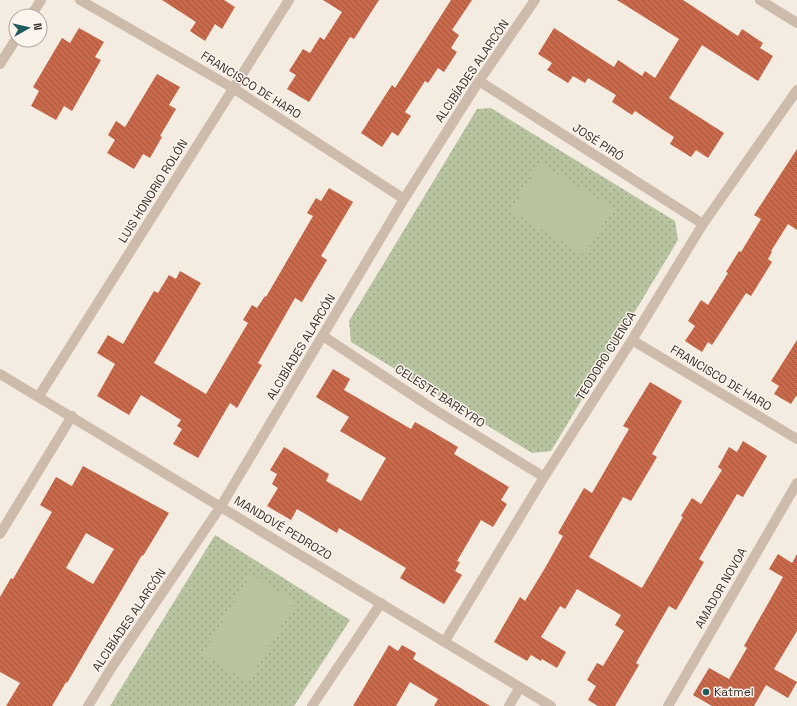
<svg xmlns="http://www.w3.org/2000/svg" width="797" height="706" font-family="'Space Grotesk',sans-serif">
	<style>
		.park { fill: url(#park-dots) }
		.pitch { fill: #b8c4a0 }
		.building { fill: url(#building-back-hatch); fill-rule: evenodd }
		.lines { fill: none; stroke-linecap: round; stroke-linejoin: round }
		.minor { stroke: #cdbbac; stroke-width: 10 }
		.poi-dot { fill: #1f5a5e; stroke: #fbf5ee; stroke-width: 1.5 }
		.labels { text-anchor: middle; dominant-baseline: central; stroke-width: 3; stroke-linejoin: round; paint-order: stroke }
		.street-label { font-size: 12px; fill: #3b302b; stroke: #fbf5ee }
		.poi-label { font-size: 12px; fill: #3b302b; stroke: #fbf5ee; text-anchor: start }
	</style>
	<defs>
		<pattern id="park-dots" width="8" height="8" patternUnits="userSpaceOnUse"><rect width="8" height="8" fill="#b8c4a0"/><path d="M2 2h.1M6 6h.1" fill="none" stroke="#97a083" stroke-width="1.8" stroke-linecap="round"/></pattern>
		<pattern id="building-back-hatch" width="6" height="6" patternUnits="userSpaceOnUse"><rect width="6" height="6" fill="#c8694b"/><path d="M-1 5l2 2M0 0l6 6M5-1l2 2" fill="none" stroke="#a4573f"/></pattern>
	</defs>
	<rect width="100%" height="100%" fill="#f4ebe1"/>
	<path class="park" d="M491 108 675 221 678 240 551 451 532 453 351 342 349 321 477 109Z
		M215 535 350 620 294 706H110Z"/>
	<path class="pitch" d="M540 163 613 208 584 255 511 211Z
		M251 574 296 602 248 682 203 654Z"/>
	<path class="building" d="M162 0H224L235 7 222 29 215 24 205 41 190 31 196 22Z
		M323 0H379L354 39 350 37 309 102 287 89 296 75 289 71 303 49 310 53 320 37 324 40 342 12Z
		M451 0H472L452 30 459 35 451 48 457 52 444 72 438 68 428 83 425 81 405 112 411 116 398 136 392 132 382 147 361 133 392 85 395 88Z
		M617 0H683L738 36 742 29 763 43 760 48 773 56 758 81 702 45 669 98 724 133 708 158 696 150 691 157 670 144 674 137 635 111 632 115 612 102 616 95 588 78 585 83 573 76 568 83 547 70 552 63 538 54 554 28 614 67 618 60 642 76 645 71 655 78 679 39Z
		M79 28 104 42 95 57 101 60 72 111 64 106 56 120 31 106 39 91 33 87 62 38 70 43Z
		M157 74 180 87 169 105 176 109 160 136 162 137 150 158 143 154 134 169 107 153 115 140 108 135 116 121 125 127Z
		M797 149V230L788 224 771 251 772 252 768 259 772 262 751 296 746 293 712 345 708 342 702 352 685 341 695 326 688 321 701 300 708 305 728 273 726 272 739 251 741 252 761 219 754 215Z
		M329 188 353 202 321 256 327 260 302 302 295 298 258 363 262 365 237 408 230 403 198 458 173 444 182 429 177 426 181 420 141 395 129 415 97 396 115 364 97 353 108 335 123 344 154 291 158 293 169 275 176 279 180 271 201 283 154 363 206 394 248 323 243 320 252 305 257 308 265 296 266 297 313 216 307 213 316 198 321 201Z
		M797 340V397L796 396 791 404 774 394 779 386 771 381Z
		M333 369 350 379 344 390 411 429 415 422 431 431 458 447 454 454 509 487 501 500 507 504 493 527 481 520 457 561 460 562 455 571 462 575 444 604 400 578 406 568 339 528 337 533 297 509 291 520 267 506 278 488 272 484 277 474 270 470 284 447 329 474 326 481 361 501 386 458 340 431 349 417 316 397Z
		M650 382 682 401 652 454 657 457 631 501 623 497 589 557 642 588 683 517 681 516 692 498 701 504 722 470 718 467 729 447 737 452 743 441 767 456 743 497 737 494 699 559 704 562 676 610 669 606 636 663 639 665 615 706H598L588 700 596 686 587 680 597 663 603 666 624 631 615 625 621 615 577 589 565 609 560 606 541 637 566 652 557 668 542 659 541 661 531 655 527 661 494 642 520 597 525 601 545 568 563 536 558 533 584 488 592 493 629 429 623 426Z
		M83 466 169 513 143 556 142 555 67 683 66 682 52 706H6L20 683 0 672V597L11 578 13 579 52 512 40 505 56 477 72 486ZM86 533 114 549 93 584 66 568Z
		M778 554 792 563 797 554V631L774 669 797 682 788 698 766 685 754 706H712L693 695 709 668 729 679 747 648 744 646 783 577 769 569Z
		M389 645 398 651 402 645 416 653 413 659 490 706H434L438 699 410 682 396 706H353Z"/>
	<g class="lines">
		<path class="minor" d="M80 0 233 88 404 199
			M760 0 797 23
			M31 16 41 0
			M0 64 16 39
			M479 81 703 224
			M323 336 432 408 544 477
			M632 340 797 439
			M0 374 551 706
			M39 396 289 0
			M0 534 72 416
			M445 641 544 477 632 340 703 224 797 90
			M88 706 112 667 221 506 404 199 479 81 535 0
			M312 706 381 603
			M509 706 520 687
			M668 706 797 483"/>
	</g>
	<circle class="poi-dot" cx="706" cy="692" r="4"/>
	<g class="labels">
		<g class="street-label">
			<text transform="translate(472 71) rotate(-56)">ALCIBÍADES ALARCÓN</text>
			<text transform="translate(251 85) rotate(32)">FRANCISCO DE HARO</text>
			<text transform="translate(598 142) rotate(33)">JOSÉ PIRÓ</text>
			<text transform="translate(153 191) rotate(-58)">LUIS HONORIO ROLÓN</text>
			<text transform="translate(301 347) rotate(-59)">ALCIBÍADES ALARCÓN</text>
			<text transform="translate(606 356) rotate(-58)">TEODORO CUENCA</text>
			<text transform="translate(721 378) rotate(31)">FRANCISCO DE HARO</text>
			<text transform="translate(440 396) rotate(33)">CELESTE BAREYRO</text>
			<text transform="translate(283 528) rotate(31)">MANDOVÉ PEDROZO</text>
			<text transform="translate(721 588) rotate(-60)">AMADOR NOVOA</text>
			<text transform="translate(129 620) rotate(-56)">ALCIBÍADES ALARCÓN</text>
		</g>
		<g class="poi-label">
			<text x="714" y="692">Katmel</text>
		</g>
	</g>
	<g transform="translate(28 28) rotate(82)"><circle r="19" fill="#fbf5ee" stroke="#aea6a0"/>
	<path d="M0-3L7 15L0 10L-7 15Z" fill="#1f5a5e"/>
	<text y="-6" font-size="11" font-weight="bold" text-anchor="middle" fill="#3b302b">N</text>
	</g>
</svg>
